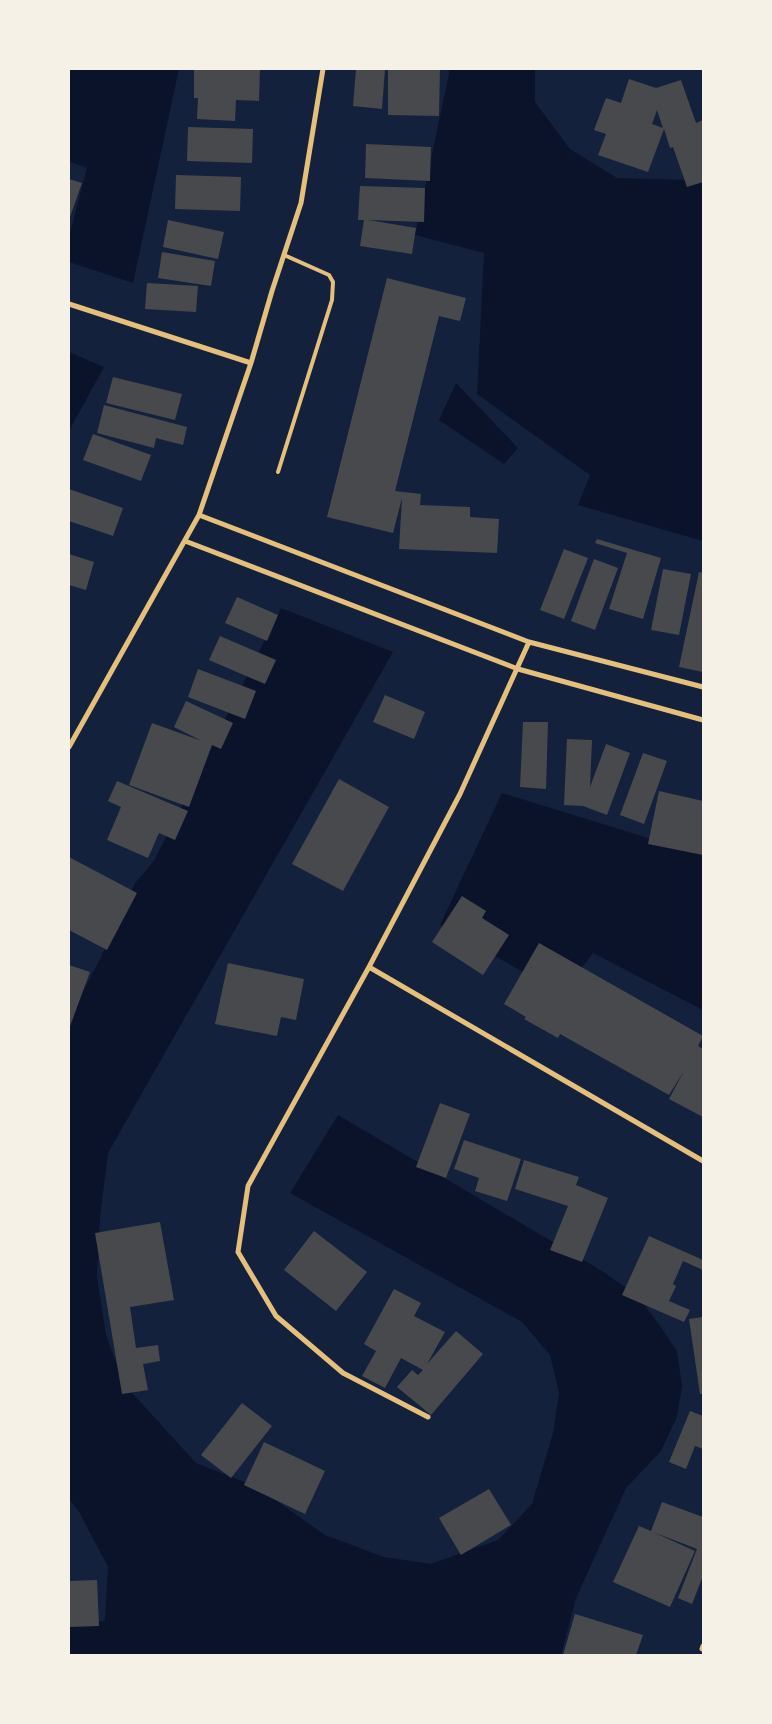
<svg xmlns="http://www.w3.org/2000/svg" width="772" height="1724" font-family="Arial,sans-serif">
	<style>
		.water { fill: #0b132b }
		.building { fill: #48494c; fill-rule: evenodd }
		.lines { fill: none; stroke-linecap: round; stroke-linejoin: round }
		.service { stroke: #e5c07b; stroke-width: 4 }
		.minor { stroke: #e5c07b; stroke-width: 5 }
	</style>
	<rect width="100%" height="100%" fill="#14213d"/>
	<path class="water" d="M69 69H179L133 283 69 262V237L87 168 69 161Z
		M450 69H535V102L570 149 617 178 691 180 703 176V541L578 505 590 475 477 394 484 253 415 235Z
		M69 352 104 367 69 431Z
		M456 383 518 448 504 464 439 420Z
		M281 608 393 652 108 1153 100 1217 97 1276 106 1335 124 1384 196 1463 257 1487 325 1535 384 1557 431 1564 498 1540 532 1504 553 1433 559 1393 550 1355 522 1322 290 1193 338 1115 602 1271 638 1296 660 1326 677 1351 682 1386 677 1417 661 1451 626 1488 576 1598 561 1655H69V1626L105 1621 108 1567 78 1510 69 1499V1018L100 959 135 883 154 861Z
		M502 793 703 855V1010L593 953 562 994 440 925Z"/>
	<path class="building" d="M194 69H260L259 101 236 100 235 121 197 119 198 98H194Z
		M356 69H385L382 109 353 106Z
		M388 69H440L439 116 388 115Z
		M629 79 656 88 681 80 696 123 703 120V182L687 187 673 147 670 148 664 129 648 172 598 155 606 134 594 130 606 98 621 103ZM657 110 663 128 652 124Z
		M188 127 253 129 252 163 187 161Z
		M366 144 431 147 430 181 365 178Z
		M176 175 241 177 240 211 175 209Z
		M69 179 82 183 69 220Z
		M360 186 425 188 424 222 368 220 416 228 412 254 360 246 364 220H358Z
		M168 220 224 232 218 259 163 247Z
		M162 252 215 261 211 286 158 278Z
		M387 278 466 298 460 321 439 316 395 491 421 494 420 505 470 507V517L499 519 497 553 399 549 402 498 393 533 327 517Z
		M147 283 198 286 196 312 145 309Z
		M113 377 182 394 175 420 106 403Z
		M104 405 187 427 183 445 156 438 154 448 97 433Z
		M93 434 151 455 141 481 83 460Z
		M69 489 123 508 113 536 69 521Z
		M597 539 661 558 643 619 609 609 627 553 595 543Z
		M564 549 588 558 564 619 540 610Z
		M69 554 94 562 86 590 69 585Z
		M594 559 618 568 595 630 571 621Z
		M663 569 691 574 679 635 651 630Z
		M699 572 703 573V672L679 667Z
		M237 597 278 615 267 641 225 623Z
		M220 636 276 660 265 684 209 660Z
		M198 669 256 691 245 719 188 697Z
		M385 695 425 712 414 739 373 722Z
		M186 701 233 723 221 749 212 745 189 807 129 785 152 723 202 741 174 727Z
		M523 722H548L546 789 520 787Z
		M567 739 592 740 590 787 606 744 630 753 607 815 583 806 564 805Z
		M643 753 667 761 644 824 620 815Z
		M339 779 389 807 343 891 292 864Z
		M117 781 188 811 175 840 159 833 148 858 107 840 121 807 108 801Z
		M659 791 703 801V855L648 844Z
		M69 857 137 893 107 950 69 930Z
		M462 896 486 911 482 918 509 935 483 975 432 942Z
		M539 943 703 1036 698 1046 703 1049V1117L669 1099 684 1071 669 1095 560 1034 558 1038 524 1019 526 1017 504 1004Z
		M228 963 304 979 296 1020 281 1017 277 1036 215 1024Z
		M69 965 90 972 69 1029Z
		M440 1103 470 1114 446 1178 416 1167Z
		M464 1140 521 1159 507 1201 475 1191 479 1178 454 1169Z
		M524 1160 579 1177 576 1185 608 1198 582 1262 550 1250 568 1206 515 1189Z
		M160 1222 174 1300 130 1307 136 1348 158 1345 160 1361 143 1364 148 1390 122 1394 95 1233Z
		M314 1231 367 1272 336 1311 284 1270Z
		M649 1236 703 1260V1270L683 1261 673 1284 676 1286 669 1301 690 1310 684 1322 622 1295Z
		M394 1289 421 1303 414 1316 445 1332 427 1364 456 1331 483 1354 431 1415 397 1387 412 1370 418 1375 423 1370 401 1358 385 1388 362 1376 376 1351 364 1344Z
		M703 1317V1394H700L689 1319Z
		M242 1403 272 1426 231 1478 201 1455Z
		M690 1411 703 1416V1449L695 1446 686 1469 669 1462Z
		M264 1442 325 1471 305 1514 244 1485Z
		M489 1489 511 1525 461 1555 439 1518Z
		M662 1502 703 1517V1576L692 1604 678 1598 697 1549 653 1532 695 1551 670 1607 613 1582 639 1526 651 1531Z
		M97 1580 99 1626 69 1627V1581Z
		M575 1614 643 1635 636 1655H563Z"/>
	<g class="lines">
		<path class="service" d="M278 472 332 300 333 282 329 275 284 255"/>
		<path class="minor" d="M69 304 251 363
			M199 515 529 642 703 687
			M185 541 518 669 703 720
			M69 747 199 515 251 363 272 291 301 203 323 69
			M369 967 703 1161
			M428 1417 343 1373 276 1316 238 1252 248 1186 369 967 460 794 529 642
			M702 1649 703 1646"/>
	</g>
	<rect width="772" height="1724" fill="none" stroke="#f6f1e7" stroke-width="140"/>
</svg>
